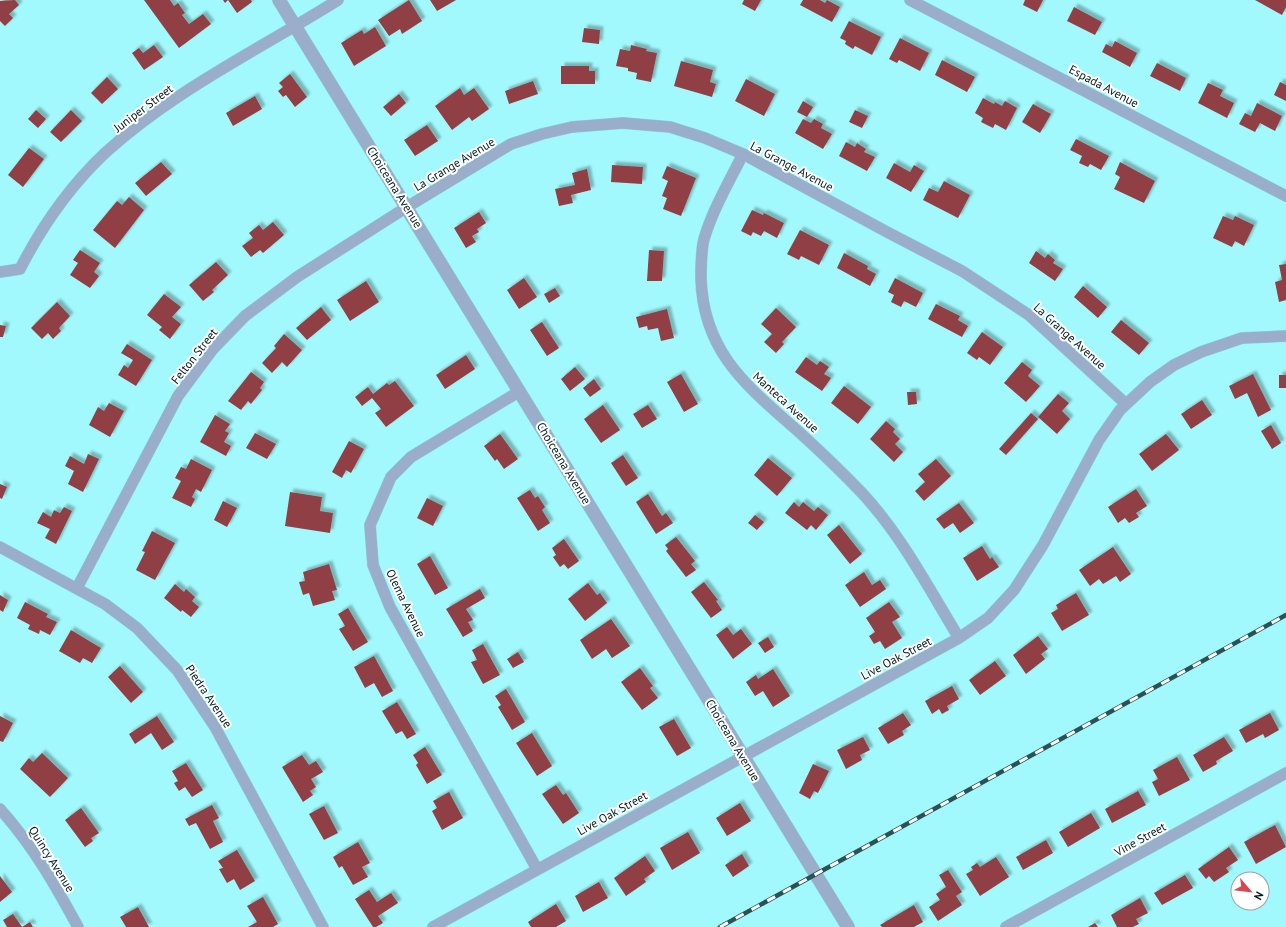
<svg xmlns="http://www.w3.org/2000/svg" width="1286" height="927" font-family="'PT Sans',sans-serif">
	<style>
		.building { fill: #904044; filter: url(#shadow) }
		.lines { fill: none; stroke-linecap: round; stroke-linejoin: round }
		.minor-casing { stroke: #88d5d9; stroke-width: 12 }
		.tertiary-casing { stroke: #88d5d9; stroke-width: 14 }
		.minor { stroke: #9aadcb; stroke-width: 11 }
		.tertiary { stroke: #9aadcb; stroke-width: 13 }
		.rail-casing { stroke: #2a5254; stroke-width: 4.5 }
		.rail { stroke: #fff; stroke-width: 3; stroke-dasharray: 9; stroke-linecap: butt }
		.labels { text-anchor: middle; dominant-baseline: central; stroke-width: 4; stroke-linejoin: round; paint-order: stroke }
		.street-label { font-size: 12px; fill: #021a1b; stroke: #fff }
	</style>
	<defs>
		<filter id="shadow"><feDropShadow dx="3.5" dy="-3.5" stdDeviation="1" flood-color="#0004"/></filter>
	</defs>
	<rect width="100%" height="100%" fill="#a2f9fd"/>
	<path class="building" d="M15 0 19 5 9 14 13 18 5 26 0 21V1Z
		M144 0H170L174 6 178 3 185 13 182 15 189 24 203 14 211 24 179 48Z
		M223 0H251L252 2 237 13 228 0 225 3Z
		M409 0 422 21 402 34 400 29 389 36 378 20Z
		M430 0H456L437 11Z
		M744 0H761L755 11 742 4Z
		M803 0H820L825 3 827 0 840 7 832 22 800 5Z
		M1025 0H1043L1037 12 1023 5Z
		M1255 0H1286V7L1282 15Z
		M1074 7 1102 22 1095 35 1067 21Z
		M849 21 881 37 872 55 855 46 853 49 845 44 846 41 840 38Z
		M375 27 386 46 354 66 341 43 362 30 364 34Z
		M584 28 600 30 599 44 582 42Z
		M900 38 929 53 920 71 899 60 897 63 889 59Z
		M1115 41 1137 53 1130 67 1102 52 1106 44 1112 47Z
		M154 45 163 57 144 70 132 53 139 48 143 53Z
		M631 45 647 49 646 51 657 53 651 82 636 79 637 73 628 71V68L616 66 620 49 630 51Z
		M942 60 975 77 967 92 935 75Z
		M681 61 713 70 710 82 716 84 712 97 674 86Z
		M1157 63 1186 78 1180 91 1150 76Z
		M561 66H589V71H595V84H561Z
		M290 74 307 97 295 107 286 95 283 97 278 91 283 87 279 83Z
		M107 77 118 89 102 104 91 93Z
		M746 79 775 94 764 116 735 101Z
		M533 81 538 94 509 104 505 91Z
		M1280 82 1286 85V101L1274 95Z
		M1208 83 1223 90 1220 96 1234 103 1227 118 1198 103Z
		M460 88 464 95 474 88 489 109 472 121 469 117 452 130 435 106Z
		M399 94 406 103 391 116 383 107Z
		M255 96 262 109 233 126 226 113Z
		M983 98 994 104 995 102 1002 106 1005 101 1017 108 1006 130 995 124 993 128 981 122 983 118 975 113Z
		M803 101 813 107 807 117 797 112Z
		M1257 103 1282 116 1275 131 1260 123 1255 132 1239 124 1245 113 1251 116Z
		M1033 104 1051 114 1040 133 1022 122Z
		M36 110 46 119 38 128 28 119Z
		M71 110 82 121 61 142 50 132Z
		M855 110 868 116 862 128 849 122Z
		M803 119 811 123 814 119 823 124 821 128 832 134 823 149 795 133Z
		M427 125 438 141 415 156 404 140Z
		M1076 139 1109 156 1101 170 1090 164 1088 167 1079 163 1082 156 1070 150Z
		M846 142 855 147 857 143 866 149 864 152 875 157 867 171 839 156Z
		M29 148 44 159 23 187 8 175Z
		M161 162 172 174 146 196 135 183Z
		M1120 162 1155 181 1144 203 1114 189 1120 177 1115 174Z
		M894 163 910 172 914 165 924 171 911 192 886 178Z
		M612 165 643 167 642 184 611 182Z
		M667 166 696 178 681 216 663 209 667 198 662 196 668 181 662 178Z
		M587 169 591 190 571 195 573 203 559 206 555 189 575 185 572 173Z
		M944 181 970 195 958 218 923 200 929 188 938 192Z
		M129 197 144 210 115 248 93 230 117 201 122 205Z
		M752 210 763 215 764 213 784 223 777 238 764 231 761 236 753 232 751 236 741 231Z
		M479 212 486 223 477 229 479 232 472 236 476 242 466 248 454 228Z
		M1223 216 1233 220 1235 216 1254 225 1244 246 1235 241 1232 247 1213 238Z
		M273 222 284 235 263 253 260 250 251 257 242 246 253 238 249 233 259 225 263 230Z
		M800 230 829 245 819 265 801 256 799 260 787 254Z
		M80 250 100 263 94 272 99 276 90 288 70 275 78 263 73 260Z
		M649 250 664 251 662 281H647Z
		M1036 251 1045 258 1048 254 1055 260 1053 263 1063 269 1055 281 1029 263Z
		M844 253 868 266 867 269 876 274 870 286 837 268Z
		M216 262 228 275 212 290 214 292 203 301 189 285Z
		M1286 264V300L1279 302 1275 282 1282 280 1279 265Z
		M524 278 537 297 519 309 507 290Z
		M895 278 923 293 916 307 904 301 901 307 891 302 894 295 888 292Z
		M366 281 379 302 350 321 337 300Z
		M1083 286 1107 307 1098 318 1074 297Z
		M555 288 560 296 549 303 544 294Z
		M164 294 181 307 172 317 181 324 170 339 159 330 162 327 147 315Z
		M57 302 70 316 59 328 61 331 53 339 48 333 42 339 31 328Z
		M936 304 960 316 958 320 968 326 962 337 928 319Z
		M321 307 331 320 307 340 296 328Z
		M776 308 796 327 782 342 784 344 776 353 764 342 772 334 761 324Z
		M667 309 674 338 661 341 658 328 648 330 647 326 639 328 636 317Z
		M1121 320 1149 343 1139 355 1111 332Z
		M542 322 559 348 547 356 530 330Z
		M0 325 6 326 3 337H0Z
		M982 332 1003 347 990 365 979 357 977 360 967 353Z
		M284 334 302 350 287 367 282 362 272 373 262 363 276 348 274 346Z
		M127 344 152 360 136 386 118 375 124 365 128 368 133 360 121 353Z
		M466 355 475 369 445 389 436 375Z
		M806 357 817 365 820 361 829 367 824 374 831 378 822 391 795 372Z
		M1022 362 1032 370 1028 376 1040 386 1026 402 1004 383Z
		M575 367 585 379 570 391 561 379Z
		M251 372 264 382 260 388 262 390 251 404 248 401 241 410 228 401Z
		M681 374 698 404 684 412 667 382Z
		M1253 374 1271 410 1258 417 1247 393 1235 399 1229 386Z
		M1279 375H1286V388H1279Z
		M594 379 601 389 590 397 583 388Z
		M395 381 414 406 386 427 375 413 381 409 372 398 362 406 355 397 368 387 373 394 387 383 389 385Z
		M844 386 871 407 858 424 831 403Z
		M907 392H916L917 404 908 405Z
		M1058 394 1069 403 1062 411 1070 419 1057 434 1038 417Z
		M1202 400 1212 415 1191 429 1181 414Z
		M109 403 124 411 110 437 89 425 98 407 104 411Z
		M603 405 620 430 601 443 584 419Z
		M648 405 657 419 642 428 633 414Z
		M1031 413 1038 419 1006 455 999 449Z
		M215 415 230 424 225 431 229 433 224 442 231 446 226 456 200 442Z
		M886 421 895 429 893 432 900 439 895 444 903 452 894 462 870 439Z
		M1271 425 1281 443 1272 449 1261 431Z
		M255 433 276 444 267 459 246 448Z
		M500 434 518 459 504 469 497 459 495 461 484 446Z
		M1166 434 1179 450 1152 471 1139 454Z
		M349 441 364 449 351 473 346 470 342 478 332 472Z
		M88 454 99 459 83 492 68 484 74 471 65 466 70 456 84 464Z
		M623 455 638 478 626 486 611 463Z
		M768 458 792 478 777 496 754 475Z
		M191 459 212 470 201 492 196 489 192 497 195 499 191 507 172 498 181 481 175 478 181 467 186 469Z
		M936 459 951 476 924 501 915 491 925 482 918 474Z
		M0 484 7 487 2 499 0 498Z
		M1136 489 1147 506 1136 513 1139 517 1129 523 1125 518 1118 523 1108 507Z
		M530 490 535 498 538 496 545 507 542 510 550 523 538 531 517 498Z
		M290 492 322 497 320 511 333 513 330 533 285 526Z
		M648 494 662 516 666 513 673 523 656 534 636 502Z
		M427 498 443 506 433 526 417 518Z
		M223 501 237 508 227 527 214 520Z
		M794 502 799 507 803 502 814 511 818 507 828 515 816 530 811 525 807 530 785 513Z
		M959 503 974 523 960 533 953 523 944 529 936 519Z
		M64 507 72 511 56 544 45 538 50 529 37 523 43 512 51 517 54 510 60 513Z
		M755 515 764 522 757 530 748 523Z
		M839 525 862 554 850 564 827 535Z
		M152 531 175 543 155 580 136 570 145 552 142 551Z
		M676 537 695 561 691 564 696 570 686 577 666 551 668 549 665 545Z
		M564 539 579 561 568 569 564 564 560 567 553 557 556 555 552 548Z
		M982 546 990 559 992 557 999 567 977 581 963 558Z
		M1113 547 1131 574 1120 582 1116 576 1103 584 1099 579 1090 586 1079 570Z
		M430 556 448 588 435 595 417 564Z
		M329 564 337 590 332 591 335 600 313 606 309 593 303 595 299 582 305 581 303 572Z
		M864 572 872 585 880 580 886 589 860 607 845 585Z
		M704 582 718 600 716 601 722 610 711 618 691 592Z
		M588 583 597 595 600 593 607 603 585 621 568 599Z
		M175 584 184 592 186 589 195 597 192 601 199 607 191 617 182 610 181 612 164 598Z
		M480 589 485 598 466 609 473 620 468 622 473 631 463 637 446 609Z
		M1076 593 1089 615 1062 631 1051 613 1058 609 1056 605Z
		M0 595 8 600 3 612 0 610Z
		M25 602 48 614 46 617 57 622 50 635 40 630 39 634 28 629 30 625 17 618Z
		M889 602 900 617 892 622 902 638 885 649 880 641 874 644 869 636 875 632 866 618Z
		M348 608 368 642 353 651 339 629 345 626 338 614Z
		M611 619 630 646 612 658 606 649 592 659 580 640Z
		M727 627 733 635 741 629 752 644 733 659 716 635Z
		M71 630 101 648 92 663 83 658 80 663 59 651Z
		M1038 636 1048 649 1041 654 1045 659 1026 674 1013 655Z
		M768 637 774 647 765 653 758 643Z
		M483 644 500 675 483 684 471 662 477 660 472 650Z
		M518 652 524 662 513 668 507 659Z
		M374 656 393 691 382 697 374 683 365 688 354 667Z
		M995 661 1006 676 980 695 969 680Z
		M120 666 143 692 131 703 108 677Z
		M640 668 653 686 650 688 658 698 642 710 621 682Z
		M773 669 790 696 773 707 763 691 755 696 746 682 756 675 758 679Z
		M952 686 959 699 947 706 949 710 942 714 939 709 932 714 925 701Z
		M506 689 525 722 512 730 498 707 501 705 495 696Z
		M397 702 416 734 407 739 402 731 396 734 382 711Z
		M903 713 911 725 902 731 904 735 888 744 878 728Z
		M1270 713 1279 730 1265 738 1263 734 1246 743 1239 730Z
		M0 716 13 723 3 742 0 741Z
		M157 716 174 742 162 750 151 733 135 744 129 734Z
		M674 719 691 748 677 756 659 727Z
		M532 733 552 766 537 776 516 743Z
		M863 737 870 750 860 755 862 760 846 769 837 750Z
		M1224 737 1233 751 1216 761 1217 764 1203 772 1193 755Z
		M425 747 442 775 427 784 416 765 418 763 413 755Z
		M42 753 68 778 50 797 20 769 29 758 33 762Z
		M302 755 309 765 316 761 323 772 311 779 316 787 310 791 313 795 303 802 282 767Z
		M1177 757 1190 780 1159 796 1152 782 1158 779 1153 770Z
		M186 763 203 790 192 797 185 787 179 791 174 783 178 781 172 771Z
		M813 764 829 771 818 793 814 791 810 799 799 793Z
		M556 785 563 795 566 793 579 813 563 824 542 794Z
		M1138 791 1146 805 1112 823 1105 809Z
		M449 792 463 818 442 830 432 811 437 808 433 801Z
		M740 803 751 821 727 836 716 818Z
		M212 805 219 818 213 821 223 842 210 849 196 823 189 826 185 819Z
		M324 806 338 833 324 840 309 814Z
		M81 808 99 833 91 838 93 841 85 847 65 820Z
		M1091 813 1100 828 1068 847 1059 832Z
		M1275 825 1286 847 1256 864 1244 842Z
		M688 832 700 853 672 870 660 848Z
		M1046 840 1053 853 1023 870 1016 857Z
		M358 842 370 863 362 867 368 877 353 885 342 866 339 868 333 857Z
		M1229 847 1238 860 1226 868 1229 872 1214 882 1209 876 1206 879 1198 869Z
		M237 850 255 881 240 890 234 879 227 883 219 869 223 868 218 861Z
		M742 854 749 866 733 877 725 865Z
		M645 856 655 871 644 879 646 882 626 896 614 878Z
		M996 857 1009 877 980 896 966 874 973 870 971 867 977 863 980 867Z
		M948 870 962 892 956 896 962 905 938 921 929 907 940 900 936 894 946 887 939 875Z
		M1185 875 1193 888 1162 905 1154 893Z
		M0 876 12 892 0 902Z
		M599 882 608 898 583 912 575 896Z
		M369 890 377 902 391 893 398 903 378 916 383 923 376 927H373L355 899Z
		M263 897 278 924 273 927H248L257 922 247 906Z
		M1140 898 1148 913 1136 919 1139 924 1133 927H1117L1111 915Z
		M556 904 566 921 556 927H531L528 922Z
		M914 905 923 922 914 927H882L880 925Z
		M138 907 149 927H126L120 917Z
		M13 914 22 927 30 922 33 927H7L3 920Z
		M1095 923 1098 927H1088Z"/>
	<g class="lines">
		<g class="minor-casing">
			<path id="minor" d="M910 0 1286 196
				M743 154C729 182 713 209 704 239 701 251 701 266 701 278 703 353 748 387 799 432 821 452 842 472 862 493 902 536 929 589 959 638
				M0 272 20 269C42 226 70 186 105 153 174 90 260 49 338 0
				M520 391 411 457 391 477 370 525 373 565 390 607 537 869
				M0 547 105 604 137 628 177 670 215 727 323 927
				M77 588 178 396 213 349 245 316 297 277 407 207 511 144 542 134 572 127 623 123 670 127 705 138 743 154 887 232 962 271 1029 315 1126 404
				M0 809C33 846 54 883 78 927
				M433 927 959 638 988 618 1014 590 1043 545 1099 440 1120 410 1150 382 1174 365 1201 352 1242 338 1286 336
				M1006 927 1286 773"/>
		</g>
		<g class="tertiary-casing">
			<path id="tertiary" d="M279 0 848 927"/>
		</g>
		<use href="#minor" class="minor"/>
		<use href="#tertiary" class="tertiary"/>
		<g class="rail-casing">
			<path id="rail" d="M720 927 1286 615"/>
		</g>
		<use href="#rail" class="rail"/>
	</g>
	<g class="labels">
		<g class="street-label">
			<text transform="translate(1104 86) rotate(28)">Espada Avenue</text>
			<text transform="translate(143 108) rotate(-37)">Juniper Street</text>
			<text transform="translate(454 164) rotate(-31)">La Grange Avenue</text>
			<text transform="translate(792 166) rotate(28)">La Grange Avenue</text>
			<text transform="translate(395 187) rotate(58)">Choiceana Avenue</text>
			<text transform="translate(1070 336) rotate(42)">La Grange Avenue</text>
			<text transform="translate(194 356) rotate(-52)">Felton Street</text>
			<text transform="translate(786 402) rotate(42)">Manteca Avenue</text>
			<text transform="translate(564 463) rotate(59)">Choiceana Avenue</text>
			<text transform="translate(406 603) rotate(64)">Olema Avenue</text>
			<text transform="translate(896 658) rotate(-28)">Live Oak Street</text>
			<text transform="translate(209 696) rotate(56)">Piedra Avenue</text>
			<text transform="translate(733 740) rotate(59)">Choiceana Avenue</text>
			<text transform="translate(612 813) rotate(-29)">Live Oak Street</text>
			<text transform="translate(1140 839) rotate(-29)">Vine Street</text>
			<text transform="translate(52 859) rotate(58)">Quincy Avenue</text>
		</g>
	</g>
	<g transform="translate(1250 891) rotate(118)"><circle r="19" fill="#ffffff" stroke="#9aa3a4"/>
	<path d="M0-3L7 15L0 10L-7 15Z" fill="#d64653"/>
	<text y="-6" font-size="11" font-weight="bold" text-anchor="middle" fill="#021a1b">N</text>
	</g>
</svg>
